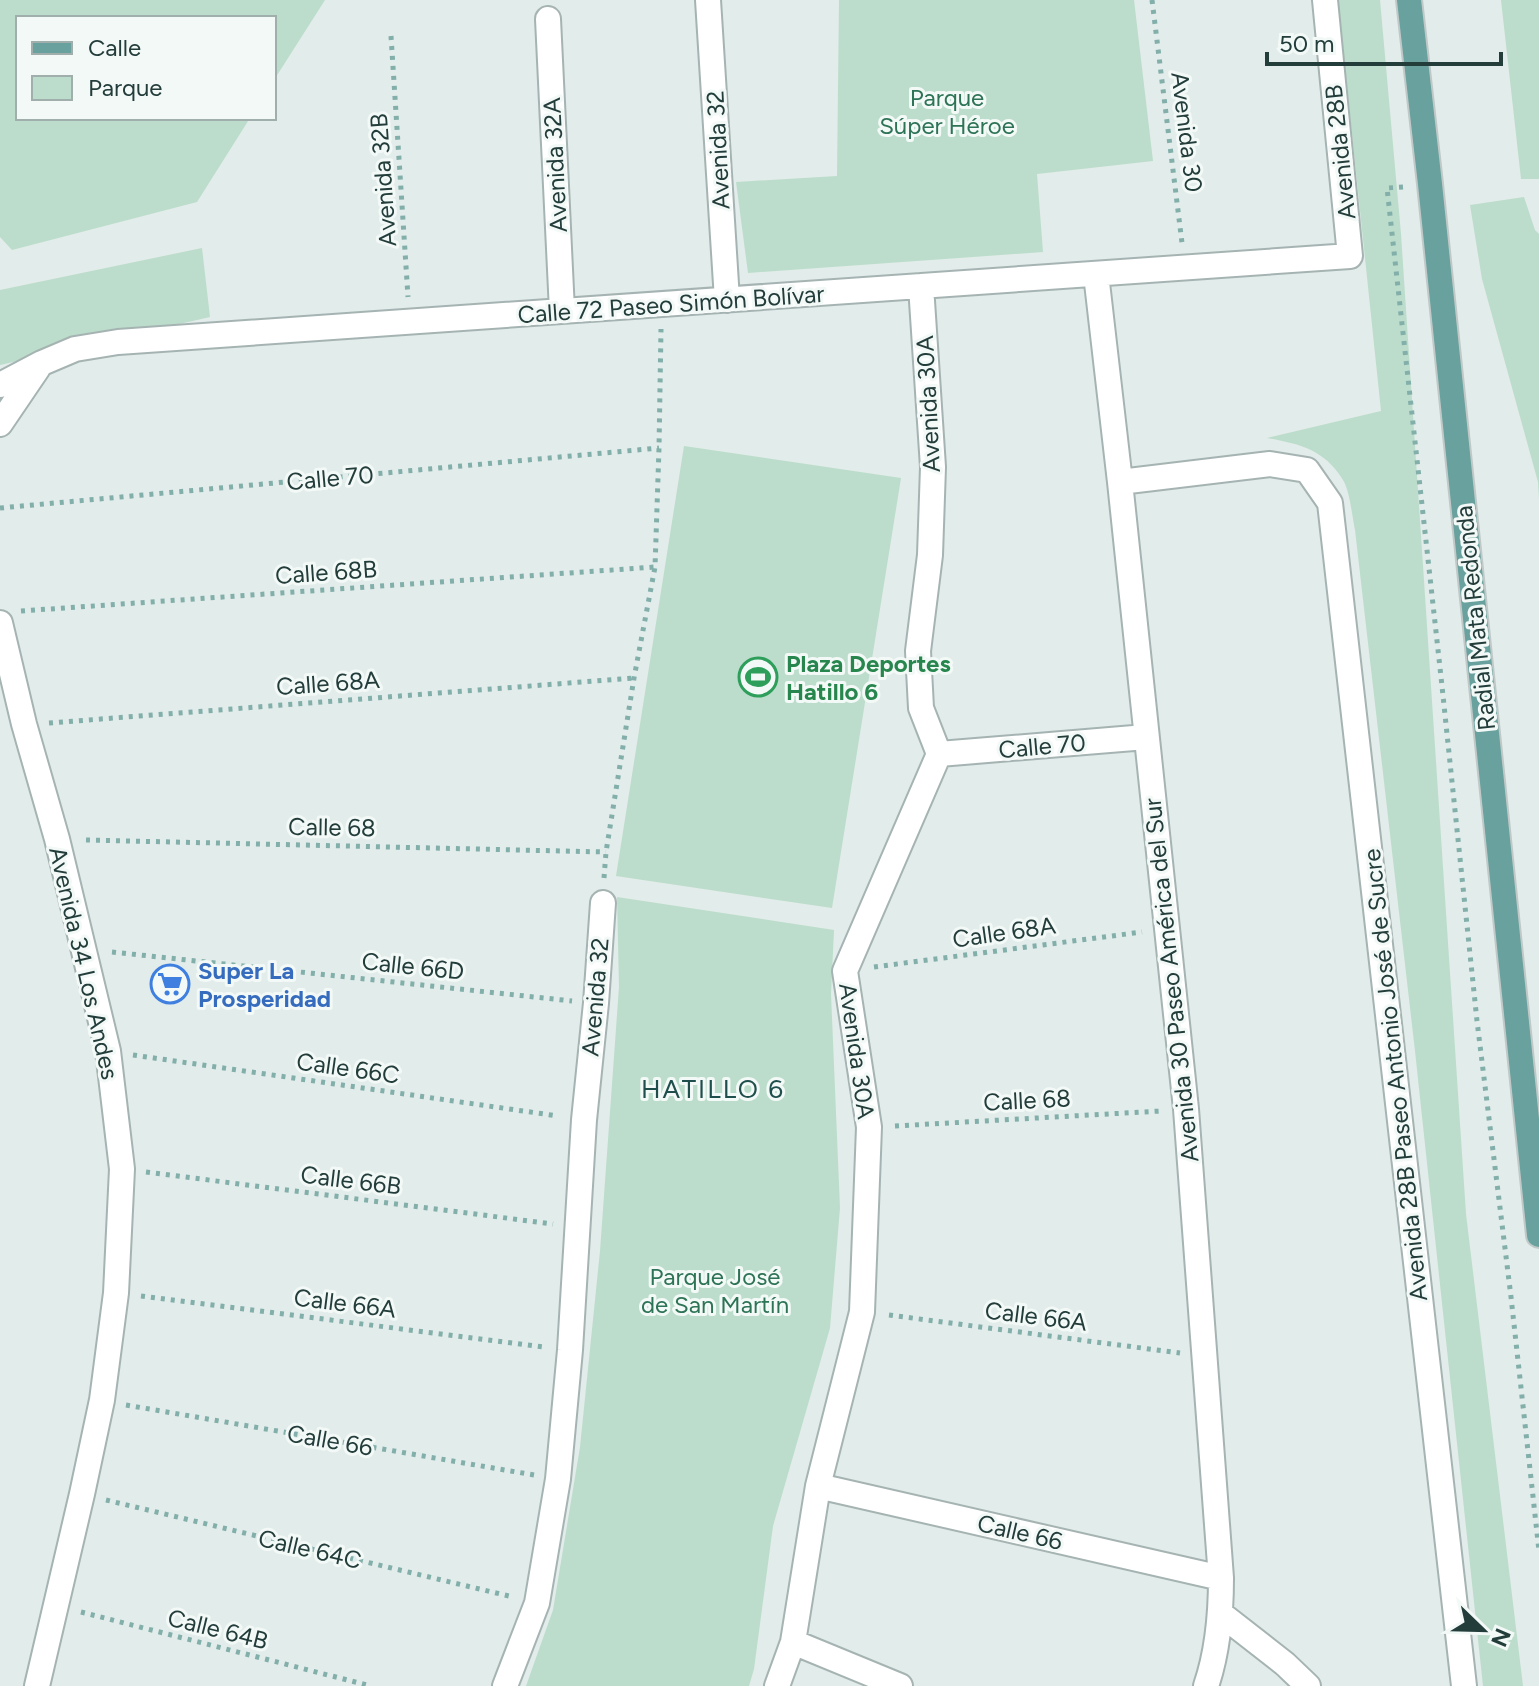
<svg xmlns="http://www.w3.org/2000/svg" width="1539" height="1686" font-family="Figtree,sans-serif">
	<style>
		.green { fill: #bcddcb }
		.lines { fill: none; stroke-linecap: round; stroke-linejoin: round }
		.minor-casing { stroke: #a5b4b2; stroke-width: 28 }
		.major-casing { stroke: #c1c9c8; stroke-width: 28 }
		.path { stroke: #83afaa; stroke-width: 5; stroke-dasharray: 4 6; stroke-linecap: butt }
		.minor { stroke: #fff; stroke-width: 24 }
		.major { stroke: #68a19d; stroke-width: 24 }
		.labels { text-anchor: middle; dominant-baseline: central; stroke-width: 6; stroke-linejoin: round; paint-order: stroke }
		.park-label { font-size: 24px; fill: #2d7356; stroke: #f3f9f7 }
		.street-label { font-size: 24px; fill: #233d3b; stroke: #f3f9f7 }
		.leisure-label { font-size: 24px; font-weight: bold; fill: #27864d; stroke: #f3f9f7; text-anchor: start }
		.shop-label { font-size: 24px; font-weight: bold; fill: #366cbe; stroke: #f3f9f7; text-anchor: start }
		.neighbourhood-label { font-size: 26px; letter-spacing: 2px; fill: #1f4f4c; stroke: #f3f9f7 }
	</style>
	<rect width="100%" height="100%" fill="#e2ecea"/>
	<path class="green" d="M0 0H325L274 80V18H18V118H250L197 202 12 250 0 237Z
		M839 0H1134L1153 161 1037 174 1043 252 748 273 736 182 837 176Z
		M1338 0H1380L1401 234 1466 1214 1523 1686H1483L1415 1051 1355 530C1352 516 1350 491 1343 480 1324 449 1299 444 1267 438L1381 411Z
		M1501 0H1539V179H1521Z
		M1524 197 1535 230 1539 234V499L1538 482 1482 279 1470 205Z
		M202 248 210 317 0 365V290Z
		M684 446 901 478 832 908 616 876Z
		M617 897 834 930 831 994 840 1208 830 1328 773 1526 754 1669 749 1686H526L553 1610 580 1447 600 1251 619 987Z"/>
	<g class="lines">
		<g class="minor-casing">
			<path id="minor" d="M708 0 727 300
				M548 19 562 311
				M1096 274 1120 482 1186 1109 1221 1578C1221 1615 1218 1651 1206 1686
				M0 385 42 363 75 349 118 342 1350 256 1325 0
				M0 424 38 368
				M1120 482 1270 464 1307 470 1330 503 1464 1686
				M0 623 24 724 57 839 108 1051 122 1169 116 1293 102 1400 82 1494 37 1686
				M939 754 1146 737
				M818 1486 1221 1578
				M1221 1614 1285 1664 1308 1686
				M793 1642 900 1686
				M505 1686 537 1603 558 1479 570 1350 584 1120 596 1003 603 903
				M777 1686 793 1642 818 1486 862 1312 869 1127 845 971 939 754 921 708 918 651 930 555 933 467 921 286"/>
		</g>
		<g class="major-casing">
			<path id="major" d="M1409 0 1430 184 1539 1235"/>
		</g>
		<path class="path" d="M1152 0 1182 243
			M391 36 408 297
			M1403 187 1387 188 1442 686 1477 1021 1511 1297 1539 1551
			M0 508 659 448
			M21 611 655 567
			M49 723 634 678
			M86 840 606 852
			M604 878 606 852 634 678 655 567 659 448 661 329
			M112 952 572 1001
			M874 967 1142 932
			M133 1055 558 1116
			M895 1126 1161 1111
			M146 1172 553 1224
			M141 1296 544 1347
			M889 1315 1180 1353
			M126 1405 534 1475
			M106 1500 513 1597
			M81 1612 371 1686"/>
		<use href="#minor" class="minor"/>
		<use href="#major" class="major"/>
	</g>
	<defs>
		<g id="stadium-ring" transform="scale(2)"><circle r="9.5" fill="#f3f9f7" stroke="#2e9e5b" stroke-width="1.5"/><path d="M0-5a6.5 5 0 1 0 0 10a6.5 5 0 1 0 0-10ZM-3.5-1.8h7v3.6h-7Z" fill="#2e9e5b"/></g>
		<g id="supermarket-ring" transform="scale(2)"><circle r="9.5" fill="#f3f9f7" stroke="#3f7fe0" stroke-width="1.5"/><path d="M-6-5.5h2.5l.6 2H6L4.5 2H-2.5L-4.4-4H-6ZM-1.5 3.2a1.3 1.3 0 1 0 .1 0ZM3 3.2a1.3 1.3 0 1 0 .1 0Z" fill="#3f7fe0"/></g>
	</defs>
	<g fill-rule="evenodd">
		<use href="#stadium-ring" x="758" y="677"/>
		<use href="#supermarket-ring" x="170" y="984"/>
	</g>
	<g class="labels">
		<g class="park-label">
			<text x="947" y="97">Parque<tspan x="947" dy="28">Súper Héroe</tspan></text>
			<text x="715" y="1276">Parque José<tspan x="715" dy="28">de San Martín</tspan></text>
		</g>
		<g class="street-label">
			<text transform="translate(1187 132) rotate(83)">Avenida 30</text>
			<text transform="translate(718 150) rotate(-93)">Avenida 32</text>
			<text transform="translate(1340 152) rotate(-96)">Avenida 28B</text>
			<text transform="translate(555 165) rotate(-93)">Avenida 32A</text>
			<text transform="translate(383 180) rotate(-94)">Avenida 32B</text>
			<text transform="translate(671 304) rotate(-4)">Calle 72 Paseo Simón Bolívar</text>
			<text transform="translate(928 404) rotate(-93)">Avenida 30A</text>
			<text transform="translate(330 478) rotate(-5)">Calle 70</text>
			<text transform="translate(326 572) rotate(-4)">Calle 68B</text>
			<text transform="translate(1475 618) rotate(-96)">Radial Mata Redonda</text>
			<text transform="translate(328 683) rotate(-4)">Calle 68A</text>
			<text transform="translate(1042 746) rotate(-5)">Calle 70</text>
			<text transform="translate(332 827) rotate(1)">Calle 68</text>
			<text transform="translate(1004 932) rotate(-8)">Calle 68A</text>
			<text transform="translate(84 963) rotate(77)">Avenida 34 Los Andes</text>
			<text transform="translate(413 966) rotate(6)">Calle 66D</text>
			<text transform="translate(1171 980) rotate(-96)">Avenida 30 Paseo América del Sur</text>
			<text transform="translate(595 997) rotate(-85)">Avenida 32</text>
			<text transform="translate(857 1051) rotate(82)">Avenida 30A</text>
			<text transform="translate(348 1068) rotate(8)">Calle 66C</text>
			<text transform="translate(1395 1075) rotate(-96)">Avenida 28B Paseo Antonio José de Sucre</text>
			<text transform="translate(1027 1100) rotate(-3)">Calle 68</text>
			<text transform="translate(351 1180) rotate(7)">Calle 66B</text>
			<text transform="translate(345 1303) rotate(7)">Calle 66A</text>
			<text transform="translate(1036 1316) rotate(7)">Calle 66A</text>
			<text transform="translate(330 1440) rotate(10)">Calle 66</text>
			<text transform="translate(1020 1532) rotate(13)">Calle 66</text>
			<text transform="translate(310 1549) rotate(13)">Calle 64C</text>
			<text transform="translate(218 1629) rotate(14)">Calle 64B</text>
		</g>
		<g class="leisure-label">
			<text x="786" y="663">Plaza Deportes<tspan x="786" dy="28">Hatillo 6</tspan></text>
		</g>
		<g class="shop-label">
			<text x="198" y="970">Super La<tspan x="198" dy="28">Prosperidad</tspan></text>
		</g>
		<g class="neighbourhood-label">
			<text x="713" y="1089">HATILLO 6</text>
		</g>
	</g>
	<rect x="16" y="16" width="260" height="104" fill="#f3f9f7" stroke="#a0aeac" stroke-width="2"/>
	<rect x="32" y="42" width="40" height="12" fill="#68a19d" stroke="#a0aeac" stroke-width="2"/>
	<text x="88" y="56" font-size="24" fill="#233d3b">Calle</text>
	<rect x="32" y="76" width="40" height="24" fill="#bcddcb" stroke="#a0aeac" stroke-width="2"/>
	<text x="88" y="96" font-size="24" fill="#233d3b">Parque</text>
	<g transform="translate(1483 1630) rotate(113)" stroke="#f3f9f7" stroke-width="6" paint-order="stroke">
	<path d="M0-6L14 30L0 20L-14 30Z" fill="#233d3b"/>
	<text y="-12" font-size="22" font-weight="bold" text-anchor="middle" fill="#233d3b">N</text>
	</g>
	<path d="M1267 52v12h234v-12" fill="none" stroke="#233d3b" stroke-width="4"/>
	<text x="1279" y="52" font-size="24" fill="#233d3b" stroke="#f3f9f7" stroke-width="6" paint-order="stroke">50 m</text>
</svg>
